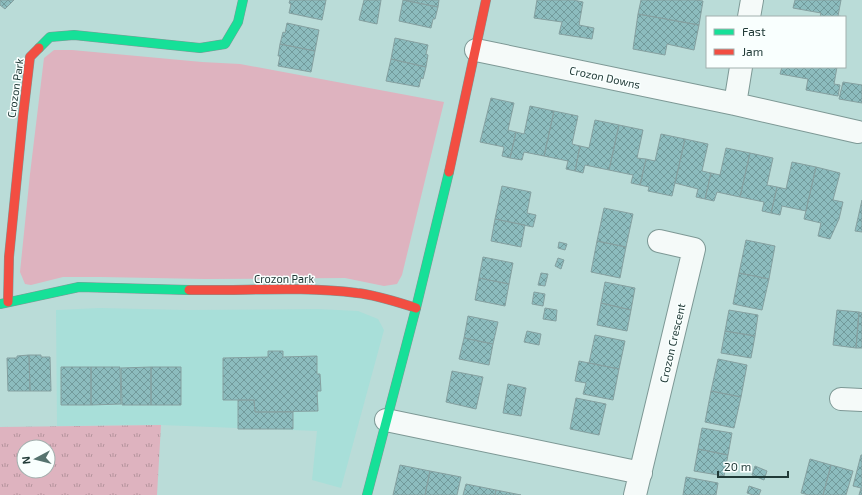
<svg xmlns="http://www.w3.org/2000/svg" width="862" height="495" font-family="'Exo 2',sans-serif">
	<style>
		.built { fill: #a8dfd9 }
		.grass { fill: url(#grass-tufts); fill-rule: evenodd }
		.park { fill: #deb3bf }
		.building { fill: url(#building-cross-hatch); stroke: #85a0a0 }
		.lines { fill: none; stroke-linecap: round; stroke-linejoin: round }
		.street-casing { stroke: #7d9895; stroke-width: 24 }
		.fast-casing { stroke: #7d9895; stroke-width: 10 }
		.jam-casing { stroke: #7d9895; stroke-width: 10 }
		.street { stroke: #f5faf9; stroke-width: 22 }
		.fast { stroke: #16e098; stroke-width: 9 }
		.jam { stroke: #f24e42; stroke-width: 9 }
		.labels { text-anchor: middle; dominant-baseline: central; stroke-width: 3; stroke-linejoin: round; paint-order: stroke }
		.street-label { font-size: 11px; fill: #203a37; stroke: #f9fffe }
	</style>
	<defs>
		<pattern id="grass-tufts" width="24" height="20" patternUnits="userSpaceOnUse"><rect width="24" height="20" fill="#deb3bf"/><path d="M3 7l-1-3M5 7V3M7 7l1-3M15 17l-1-3M17 17v-4M19 17l1-3" fill="none" stroke="#b4939c"/></pattern>
		<pattern id="building-cross-hatch" width="8" height="8" patternUnits="userSpaceOnUse"><rect width="8" height="8" fill="#8cbcbe"/><path d="M0 0l8 8M0 8l8-8" fill="none" stroke="#729a9b"/></pattern>
	</defs>
	<rect width="100%" height="100%" fill="#badcd8"/>
	<path class="built" d="M100 308 187 310 318 309 358 311 378 319 384 330 341 488 312 480 317 431 161 425 57 426 56 310Z"/>
	<path class="grass" d="M161 425 157 495H0V427ZM24 447H48V471H24Z"/>
	<path class="park" d="M54 50H72L202 62 240 64 444 102 402 275 397 284 384 286 345 278 205 279 101 277H63L31 285 25 284 20 272 30 174 44 58Z"/>
	<path class="building" d="M0 0H14L5 9 0 5Z
		M290 0H326L322 20 289 13 291 4 289 3Z
		M364 0H381L377 24 359 20Z
		M403 0H439L438 7Z
		M403 0 438 7 435 19H433L431 28 399 21Z
		M537 0H573L583 2 579 25 594 28 592 39 559 34 562 22 534 18Z
		M641 0H695L703 1 699 25 638 14Z
		M795 0H841L838 16 845 17H820L821 13 793 8Z
		M638 14 699 25 694 50 667 44 665 55 633 49Z
		M287 23 319 30 315 51 280 44 283 32 285 33Z
		M395 38 428 45 426 54 428 55 426 67 391 59Z
		M280 44 315 51 311 72 278 66 280 56H278Z
		M391 59 426 67 423 79 421 78 419 87 386 81Z
		M782 67H837L834 84 840 85 838 96 806 90 808 79 780 74Z
		M843 82 862 85V103L839 99Z
		M491 98 514 103 508 130 516 132 510 158 502 156 504 147 480 142Z
		M530 106 554 111 544 156 524 152 522 160 510 158 516 132 524 134Z
		M554 111 578 116 572 144 580 146 575 171 566 169 568 161 544 156Z
		M595 120 619 125 609 170 585 165 583 173 575 171 580 146 589 148Z
		M619 125 643 130 637 158 646 159 640 185 631 183 633 175 609 170Z
		M661 134 685 139 672 196 648 191 649 187 640 185 646 159 655 161Z
		M685 139 708 144 702 171 711 173 705 199 696 197 698 189 675 183Z
		M726 148 750 153 740 197 717 192 714 201 705 199 711 173 720 175Z
		M750 153 773 158 767 185 777 187 771 213 762 211 764 202 740 197Z
		M792 162 816 167 806 211 782 206 780 215 771 213 777 187 786 189Z
		M816 167 840 173 833 200 843 202 839 219 830 239 818 236 821 223 804 219Z
		M502 186 531 192 527 213 536 215 533 227 495 219Z
		M862 200V232L855 231Z
		M604 208 633 214 626 247 597 241Z
		M495 219 525 225 521 247 491 241Z
		M746 240 775 246 769 279 739 273Z
		M597 241 626 247 620 278 591 272Z
		M559 242 567 244 565 250 558 248Z
		M483 257 513 263 509 284 479 278Z
		M558 258 564 260 561 269 555 266Z
		M541 273 548 274 545 286 538 285Z
		M739 273 769 279 762 310 733 304Z
		M479 278 509 284 505 306 475 300Z
		M605 282 635 288 631 310 601 303Z
		M534 292 545 294 543 306 532 304Z
		M601 303 631 310 627 331 597 325Z
		M545 308 557 310 556 321 543 319Z
		M729 310 758 315 755 336 725 331Z
		M837 310 859 312 856 348 833 345Z
		M859 312 862 313V348H856Z
		M468 316 498 322 493 344 464 338Z
		M527 331 541 334 539 345 524 342Z
		M725 331 755 336 751 358 721 353Z
		M595 335 625 341 619 369 589 363Z
		M464 338 493 344 489 365 459 359Z
		M268 351H283V357L317 356V374H320L321 391H317L318 411 255 412 254 400H223V358L268 357Z
		M29 355 30 391H8L7 358H17V356Z
		M29 355H41V357H50L51 391H30Z
		M718 359 747 365 741 397 711 391Z
		M579 361 619 369 613 400 583 394 586 383 575 381Z
		M61 367H91V405H61Z
		M91 367H120L121 404 91 405Z
		M151 367H181V405H151Z
		M151 367V405H122L121 368Z
		M452 371 483 377 476 409 446 402Z
		M508 384 526 388 521 416 503 413Z
		M711 391 741 397 734 428 705 422Z
		M576 398 606 404 599 435 570 429Z
		M238 400H254L255 412H293V429H238Z
		M702 428 732 433 728 455 698 449Z
		M698 449 728 455 724 476 694 471Z
		M861 455H862V495H859L861 488 853 486Z
		M810 459 831 465 823 495H809L801 493Z
		M400 465 430 471 425 495H393Z
		M831 465 853 471 846 495H823Z
		M755 466 767 471 764 480 752 475Z
		M430 471 461 477 457 495H425Z
		M686 477 718 483 716 495H683Z
		M466 484 496 490 495 495H463Z
		M749 486 761 490 759 495H753L747 493Z
		M496 490 521 495H495Z"/>
	<g class="lines">
		<g class="street-casing">
			<path id="street" d="M749 17 752 0
				M476 50 735 104 858 132
				M735 104 741 67
				M841 399 862 400
				M386 420 641 473
				M635 495 694 249 659 241"/>
		</g>
		<g class="fast-casing">
			<path id="fast" d="M39 48 50 37 74 35 200 48 225 44 238 22 243 0
				M0 304 79 287 189 290
				M367 495 416 308 449 172"/>
		</g>
		<g class="jam-casing">
			<path id="jam" d="M449 172 486 0
				M189 290C245 291 301 286 357 293 377 295 397 302 416 308
				M8 302 9 257 23 116 30 57 39 48"/>
		</g>
		<use href="#street" class="street"/>
		<use href="#fast" class="fast"/>
		<use href="#jam" class="jam"/>
	</g>
	<g class="labels">
		<g class="street-label">
			<text transform="translate(605 77) rotate(12)">Crozon Downs</text>
			<text transform="translate(15 88) rotate(-82)">Crozon Park</text>
			<text x="284" y="278">Crozon Park</text>
			<text transform="translate(672 343) rotate(-77)">Crozon Crescent</text>
		</g>
	</g>
	<rect x="706" y="16" width="140" height="52" fill="#f9fffe" stroke="#a2b0ae"/>
	<rect x="714" y="29" width="20" height="6" fill="#16e098" stroke="#a2b0ae"/>
	<text x="742" y="36" font-size="12" fill="#203a37">Fast</text>
	<rect x="714" y="49" width="20" height="6" fill="#f24e42" stroke="#a2b0ae"/>
	<text x="742" y="56" font-size="12" fill="#203a37">Jam</text>
	<g transform="translate(36 459) rotate(263)"><circle r="19" fill="#f9fffe" stroke="#a2b0ae"/>
	<path d="M0-3L7 15L0 10L-7 15Z" fill="#56736f"/>
	<text y="-6" font-size="11" font-weight="bold" text-anchor="middle" fill="#203a37">N</text>
	</g>
	<path d="M718 471v6h70v-6" fill="none" stroke="#203a37" stroke-width="2"/>
	<text x="724" y="471" font-size="12" fill="#203a37" stroke="#f9fffe" stroke-width="3" paint-order="stroke">20 m</text>
</svg>
